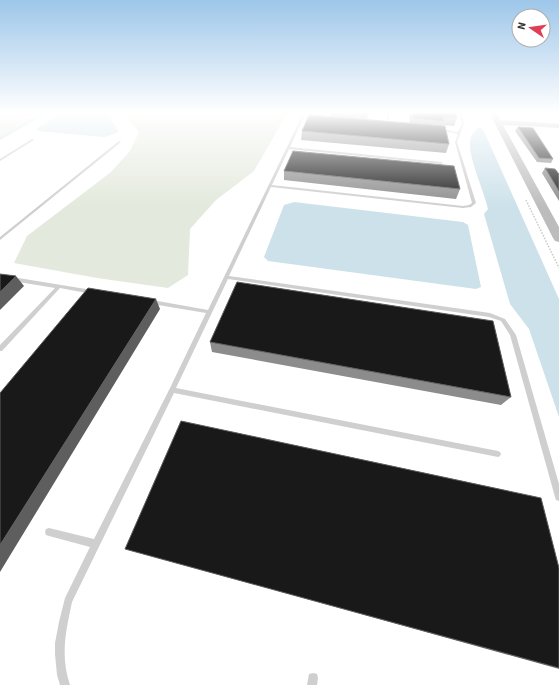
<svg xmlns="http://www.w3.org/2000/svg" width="559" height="685" font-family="'Source Sans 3',sans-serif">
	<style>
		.green { fill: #e3e9dc }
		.water { fill: #cce1ea }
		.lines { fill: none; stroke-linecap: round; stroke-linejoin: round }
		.path { stroke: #c9c9c9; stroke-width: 1.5; stroke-dasharray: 1.5 1.5; stroke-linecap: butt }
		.lane { fill: #cfcfcf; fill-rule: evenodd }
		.secondary { fill: #bcbcbc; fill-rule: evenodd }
		.wall { fill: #8c8c8c }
		.shaded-wall { fill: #5e5e5e }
		.building { fill: #191919; stroke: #5e5e5e }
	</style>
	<rect width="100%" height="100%" fill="#fff"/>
	<path class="green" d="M0 112H44L0 136Z
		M130 112H288L254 171 216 200 190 229 188 275 168 288 97 278 14 263 27 236 111 172 130 151 139 132 128 118Z"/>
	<path class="water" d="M44 112H50L0 140V136Z
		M65 112H112L111 120 119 132 105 137 37 131V128Z
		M479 127 483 129 559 299V417L529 329 510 304 484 214 488 209C484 191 469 159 470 143 470 136 474 131 479 127Z
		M294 202 463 222 468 225 481 287 476 289 268 261 264 257 284 205Z"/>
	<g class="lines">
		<path class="path" d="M526 200 559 268"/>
		<path class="lane" d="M304 112H306L290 147 441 162 443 163 441 164 289 149 272 185 463 206 469 205 472 203 455 142 458 134 439 130 440 129 458 132 462 123 459 112H461L464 123 457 142 476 203 471 207 463 208 271 187 229 276 490 313 505 319 516 335 559 484V501L556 500 555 497 510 335 501 321 489 317 228 279 176 388 498 451 500 452 501 454 500 456 498 457 174 393 72 602C66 631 60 655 70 685H60L57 675 55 654V643L59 622 65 598 90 547 49 536 46 535 45 532 46 529 49 528 94 539 170 388 206 313 152 304 150 302 152 300 208 310Z
			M320 112H322L319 120 315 121V119H317Z
			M387 112H389V119L388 120 387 119Z
			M32 139 34 140 0 161V159Z
			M119 141 121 142 0 240V237Z
			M0 275 92 290 94 292 92 294 60 288 2 351H0V345L55 288 0 279Z
			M313 673 317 674 318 678 317 685H307L309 674Z"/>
		<path class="secondary" d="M489 112H496L500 120 559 124V128L503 125 559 227V242L555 241 553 238Z"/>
	</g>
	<path class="wall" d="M330 112H368L367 120 410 123 409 112H455L457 118 454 126 442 125 449 144 446 153 301 140 302 131 330 117Z
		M518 127 553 159 551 163 537 162 515 131Z
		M545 168 559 174V201L542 173Z
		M284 171 460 189 456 199 284 180Z
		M210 342 511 397 501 405 212 352Z
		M125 549 559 568V669L134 551Z"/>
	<path class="shaded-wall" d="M16 276 24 286 0 310V292Z
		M156 299 160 309 0 572V545Z"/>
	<path class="building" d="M353 112H368V114Z
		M412 112H455L457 118 443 117 444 121 413 118Z
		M309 115 445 126 449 144 302 131Z
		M518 127 533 128 553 159 539 158Z
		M293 151 454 166 460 189 284 171Z
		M545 168 555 169 559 174V191Z
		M0 274 16 276 0 292Z
		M237 282 493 321 511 397 210 342Z
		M88 288 156 299 0 545V393Z
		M181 421 541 498 559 568V668L125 549Z"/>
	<linearGradient id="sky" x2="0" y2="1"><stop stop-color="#9dc6e9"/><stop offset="0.54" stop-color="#fff"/><stop offset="1" stop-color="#fff" stop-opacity="0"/></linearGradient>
	<rect width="559" height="208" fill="url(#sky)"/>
	<g transform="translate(531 28) rotate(283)"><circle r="19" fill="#ffffff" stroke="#adadad"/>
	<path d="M0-3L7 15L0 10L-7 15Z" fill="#df3f56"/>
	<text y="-6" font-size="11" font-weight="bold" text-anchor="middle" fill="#323232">N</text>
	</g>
</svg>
